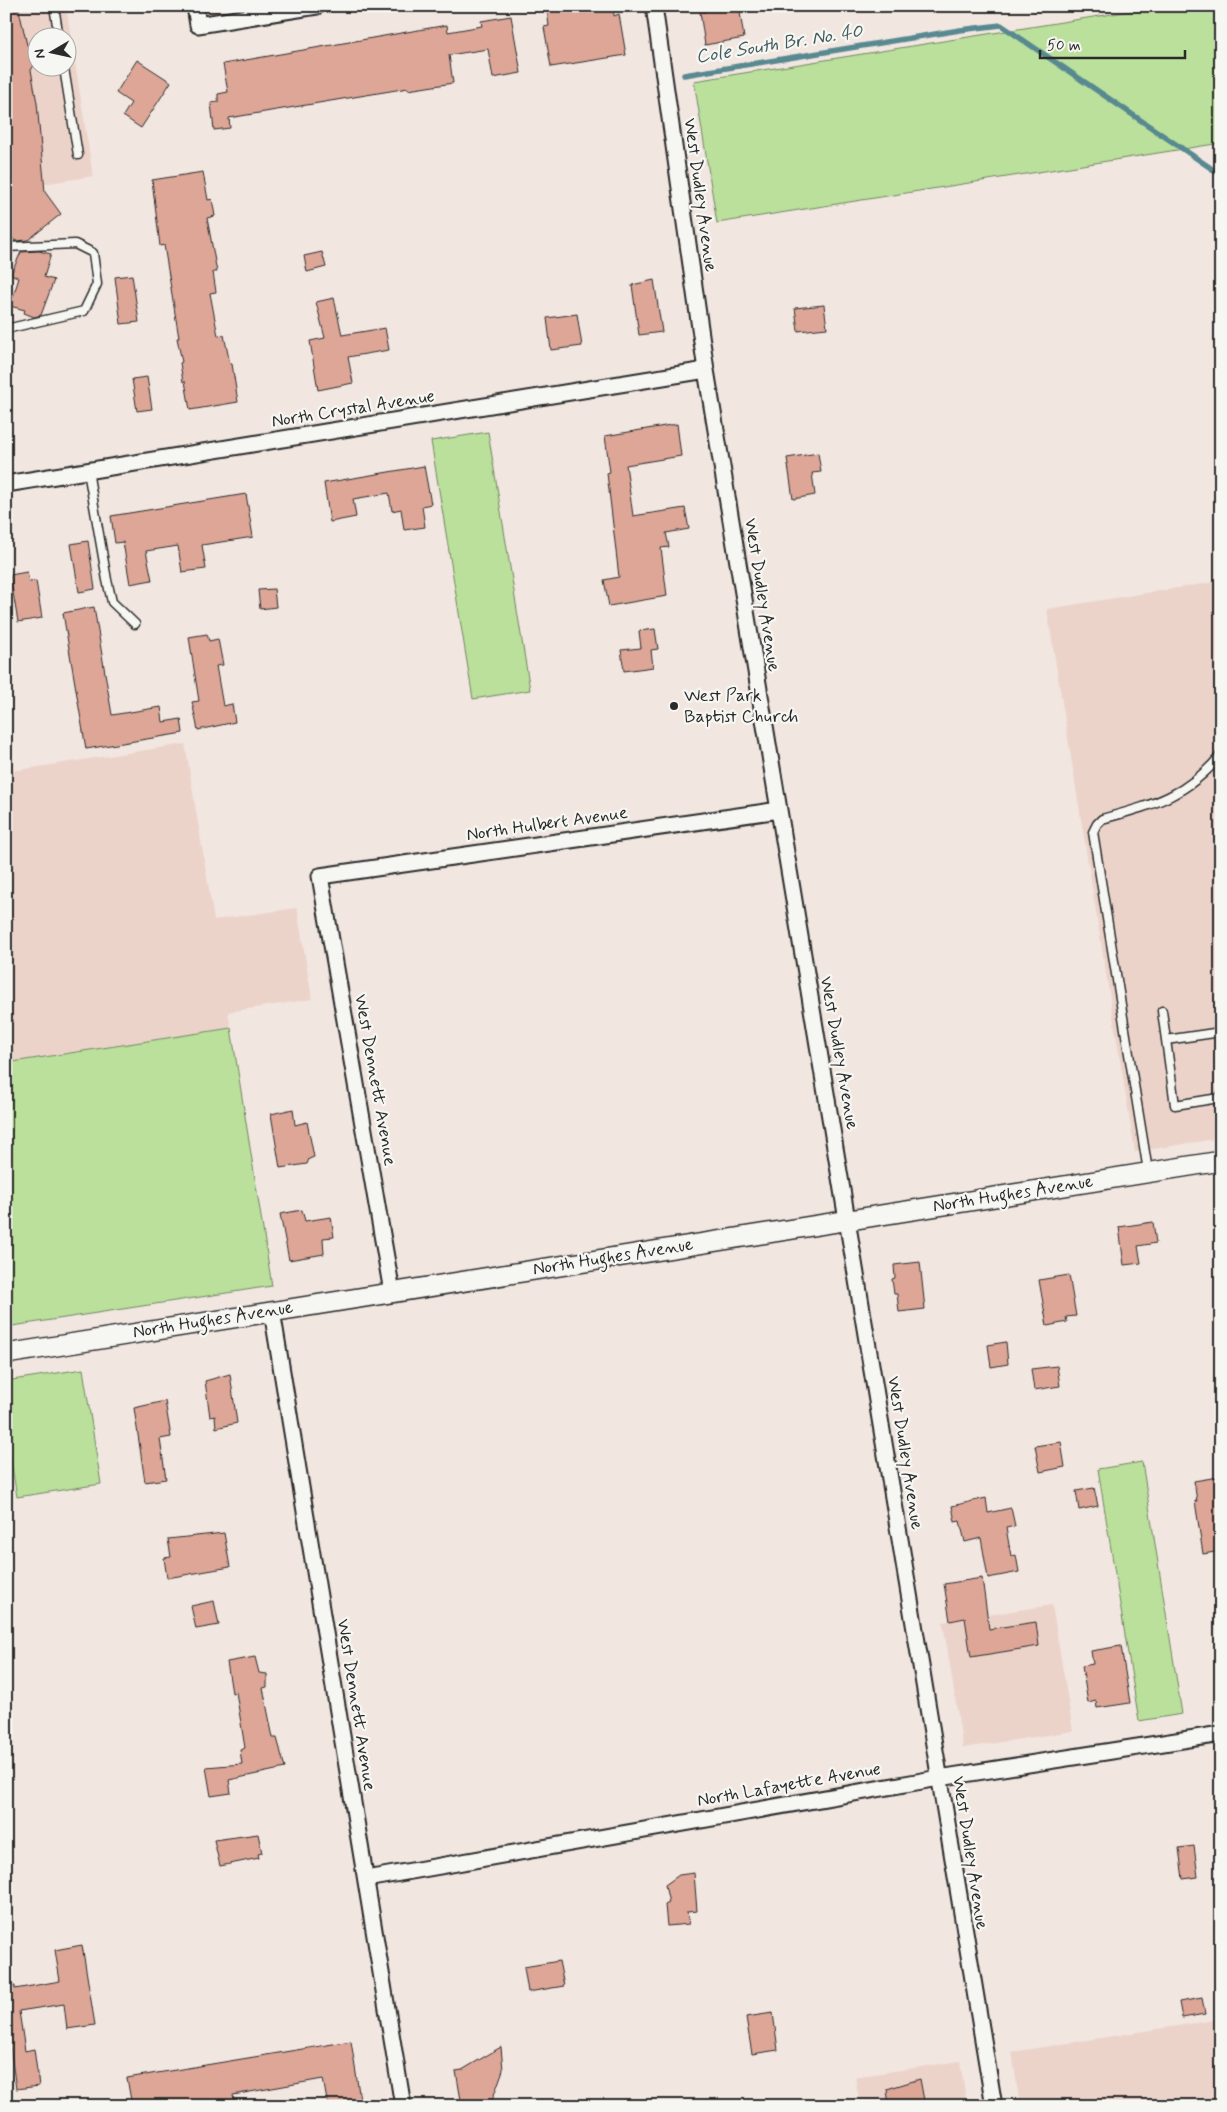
<svg xmlns="http://www.w3.org/2000/svg" width="1227" height="2112" font-family="Mynerve,sans-serif">
	<style>
		.built { fill: #ebd3ca; fill-rule: evenodd }
		.green { fill: #bae09b; stroke: #728663 }
		.lines { fill: none; stroke-linecap: round; stroke-linejoin: round }
		.stream { stroke: #598990; stroke-width: 5.5 }
		.building { fill: #dea697; stroke: #2b2b2b }
		.service-casing { stroke: #2b2b2b; stroke-width: 11 }
		.minor-casing { stroke: #2b2b2b; stroke-width: 19 }
		.tertiary-casing { stroke: #2b2b2b; stroke-width: 22 }
		.service { stroke: #f6f6f2; stroke-width: 8 }
		.minor { stroke: #f6f6f2; stroke-width: 15 }
		.tertiary { stroke: #f6f6f2; stroke-width: 19 }
		.poi-dot { fill: #2b2b2b; stroke: #f6f6f2; stroke-width: 2 }
		.labels { text-anchor: middle; dominant-baseline: central; stroke-width: 4.5; stroke-linejoin: round; paint-order: stroke }
		.street-label { font-size: 18px; fill: #2b2b2b; stroke: #f6f6f2 }
		.poi-label { font-size: 18px; fill: #2b2b2b; stroke: #f6f6f2; text-anchor: start }
		.water-label { font-size: 19px; font-style: italic; fill: #425a5d; stroke: #f6f6f2 }
	</style>
	<rect width="100%" height="100%" fill="#f1e6e0"/>
	<filter id="ink" filterUnits="userSpaceOnUse"><feTurbulence type="fractalNoise" baseFrequency=".02" numOctaves="2"/><feDisplacementMap in="SourceGraphic" scale="10" xChannelSelector="R" yChannelSelector="G"/><feConvolveMatrix kernelMatrix="1 2 1 2 8 2 1 2 1" color-interpolation-filters="sRGB"/></filter>
	<g filter="url(#ink)">
		<path class="built" d="M6 6H66L93 176 6 190ZM38 38H68V68H38Z
			M1221 581V1138L1135 1152 1047 609Z
			M185 744 214 920 297 908 312 999 228 1012 231 1028 6 1063V772Z
			M1052 1605 1073 1731 963 1748 943 1622Z
			M1221 2019V2106H1020L1012 2052Z
			M960 2061 967 2106H860L855 2077Z"/>
		<path class="green" d="M1162 6H1221V143L717 223 694 81Z
			M488 432 530 690 473 699 431 441Z
			M231 1028 272 1286 6 1327V1063Z
			M83 1369 101 1484 17 1497 6 1431V1381Z
			M1142 1462 1182 1714 1139 1721 1098 1469Z"/>
		<g class="lines">
			<path class="stream" d="M684 75 960 30 1001 25 1221 175"/>
		</g>
		<path class="building" d="M6 6H18L27 45 35 48 37 61 31 70 37 103 45 192 61 214 28 240 15 241 6 230Z
			M571 6H613L614 16 619 14 626 55 551 67 544 27 549 26 547 11Z
			M705 6H739L744 38 705 45 700 12H705Z
			M511 16 521 73 493 78 488 49 449 55 453 83 408 90V88L229 118 230 128 214 130 211 103 218 102V94L228 92 223 64 447 25 448 32 482 26 481 21Z
			M137 60 171 82 141 128 123 116 131 103 116 93Z
			M203 172 208 200 212 199 215 216 207 218 217 272H213L216 292 210 293 218 336 224 335 230 364H232L238 402 190 410 185 381 183 382 180 363 182 362 177 338H179L164 245 160 246 152 180Z
			M39 251 51 254 44 277 54 280 41 315 34 317 24 313 25 310 10 306 19 278 11 274 21 252Z
			M322 252 326 267 307 272 304 256Z
			M132 275 139 322 121 324 115 277Z
			M654 280 662 332 639 335 632 285Z
			M334 298 342 335 385 328 389 350 348 357 353 383 318 390 310 341 325 338 316 302Z
			M824 305 827 328 798 331 795 308Z
			M577 314 582 346 551 350 547 318Z
			M147 377 152 409 137 411 132 379Z
			M677 424 681 456 626 465 633 516 685 508 689 529 666 533 669 547 661 548 667 596 609 606 604 580 619 577 607 473 610 472 605 436Z
			M818 453 821 472 812 473 815 495 793 499 787 458Z
			M424 466 431 504 422 506 425 527 404 530 401 509 392 511 389 493 353 499 356 517 330 522 324 483Z
			M246 494 253 537 202 545 206 569 182 572 178 546 146 551 152 580 130 584 123 542 115 543 111 516Z
			M88 541 95 589 79 592 71 544Z
			M27 572 29 582 36 581 42 618 18 622 10 575Z
			M274 589 276 607 260 609 258 590Z
			M94 607 112 715 161 707 163 722 181 719 183 733 86 749 63 613Z
			M655 629 658 649 651 650 653 667 624 671 621 650 641 648 639 631Z
			M207 634 209 641 218 639 223 665 216 666 223 706 232 704 235 722 198 730 192 702 199 701 189 637Z
			M293 1109 295 1125 307 1122 314 1157 309 1159 307 1164 280 1168 271 1114Z
			M302 1210 305 1221 331 1217 334 1237 323 1238 324 1254 289 1260 280 1214Z
			M1153 1222 1156 1243 1138 1246 1141 1263 1124 1265 1119 1227Z
			M920 1262 925 1309 899 1312 897 1294H894L892 1279 895 1278 894 1265Z
			M1069 1275 1076 1316 1066 1317 1067 1322 1047 1326 1039 1280Z
			M1006 1342 1008 1364 991 1367 988 1345Z
			M1057 1366 1060 1386 1034 1390 1031 1369Z
			M230 1374 237 1423 216 1428 215 1416 210 1417 205 1381Z
			M165 1401 171 1437 160 1439 166 1479 145 1482 134 1408Z
			M1061 1442 1065 1467 1040 1472 1035 1446Z
			M1218 1477 1221 1493V1551L1203 1554 1195 1501H1197L1194 1481Z
			M1094 1488 1098 1506 1079 1510 1076 1491Z
			M986 1498 988 1513 1011 1508 1015 1526 1006 1528 1011 1556 1016 1555 1019 1572 988 1578 981 1538 965 1542 960 1521 955 1522 952 1506Z
			M224 1533 230 1567 167 1578 164 1558 171 1557 168 1539Z
			M982 1578 989 1629 1036 1622 1039 1646 971 1657 965 1618 950 1621 944 1584Z
			M214 1601 219 1625 196 1629 191 1606Z
			M1121 1646 1130 1703 1097 1708 1096 1701 1088 1703 1082 1666 1093 1664 1091 1651Z
			M255 1657 259 1673 267 1674V1687L263 1688 273 1738H277L285 1768 229 1780 231 1793 211 1796 206 1767 242 1764 240 1750 245 1748 236 1692 232 1693 227 1662Z
			M258 1834 262 1853 258 1854 259 1858 220 1866 214 1840Z
			M1194 1846 1198 1877 1183 1879 1179 1848Z
			M694 1873 697 1911 687 1912 689 1924 667 1926 665 1905 669 1903 665 1885 679 1875Z
			M82 1945 95 2025 67 2029 64 2004 19 2011 25 2051 34 2049 39 2086 16 2089 9 2039H6V1987L15 1986V1989L60 1981 55 1950Z
			M559 1961 564 1986 528 1992 524 1967Z
			M1202 1998 1205 2014 1182 2018 1179 2002Z
			M773 2013 778 2050 752 2054 746 2017Z
			M351 2041 361 2106H328L323 2079 233 2095 235 2106H171V2103L152 2106H132L127 2078Z
			M501 2047 503 2070 490 2106H462L456 2071 462 2070Z
			M920 2079 925 2106H889L887 2089Z"/>
		<g class="lines">
			<g class="service-casing">
				<path id="service" d="M54 6 59 38
					M64 68 78 155
					M6 247 75 244 93 253 97 284 84 311 6 329
					M88 471 107 580 112 602 135 624
					M1162 1011 1175 1105 1219 1098
					M1166 1040 1221 1032
					M1221 1095 1219 1098 1221 1108
					M1148 1171 1093 832 1097 824 1102 819C1152 805 1186 797 1221 755"/>
			</g>
			<g class="minor-casing">
				<path id="minor" d="M195 6 198 25 317 6
					M654 6 706 370 994 2106
					M6 484 706 370
					M392 1292 320 876 779 810
					M272 1311 403 2106
					M366 1879 939 1778 1221 1734"/>
			</g>
			<g class="tertiary-casing">
				<path id="tertiary" d="M6 1354 1221 1161"/>
			</g>
			<use href="#service" class="service"/>
			<use href="#minor" class="minor"/>
			<use href="#tertiary" class="tertiary"/>
		</g>
	</g>
	<circle class="poi-dot" cx="674" cy="706" r="5"/>
	<g class="labels">
		<g class="street-label">
			<text transform="translate(700 195) rotate(82)">West Dudley Avenue</text>
			<text transform="translate(353 409) rotate(-9)">North Crystal Avenue</text>
			<text transform="translate(762 595) rotate(81)">West Dudley Avenue</text>
			<text transform="translate(547 824) rotate(-8)">North Hulbert Avenue</text>
			<text transform="translate(839 1053) rotate(80)">West Dudley Avenue</text>
			<text transform="translate(375 1080) rotate(80)">West Dennett Avenue</text>
			<text transform="translate(1013 1194) rotate(-9)">North Hughes Avenue</text>
			<text transform="translate(613 1257) rotate(-9)">North Hughes Avenue</text>
			<text transform="translate(213 1320) rotate(-9)">North Hughes Avenue</text>
			<text transform="translate(905 1453) rotate(81)">West Dudley Avenue</text>
			<text transform="translate(356 1705) rotate(81)">West Dennett Avenue</text>
			<text transform="translate(789 1785) rotate(-10)">North Lafayette Avenue</text>
			<text transform="translate(970 1853) rotate(81)">West Dudley Avenue</text>
		</g>
		<g class="poi-label">
			<text x="684" y="696">West Park<tspan x="684" dy="21">Baptist Church</tspan></text>
		</g>
		<g class="water-label">
			<text transform="translate(779 44) rotate(-9)">Cole South Br. No. 40</text>
		</g>
	</g>
	<rect width="1227" height="2112" fill="none" stroke="#f6f6f2" stroke-width="25"/>
	<rect x="12" y="12" width="1202" height="2087" fill="none" stroke="#2b2b2b" stroke-width="2" filter="url(#ink)"/>
	<g transform="translate(52 52) rotate(261)"><circle r="24" fill="#f6f6f2" stroke="#a5a5a2"/>
	<path d="M0-4L9 19L0 12L-9 19Z" fill="#2b2b2b"/>
	<text y="-8" font-size="14" font-weight="bold" text-anchor="middle" fill="#2b2b2b">N</text>
	</g>
	<path d="M1040 50v8h145v-8" fill="none" stroke="#2b2b2b" stroke-width="2.5"/>
	<text x="1047" y="50" font-size="15" fill="#2b2b2b" stroke="#f6f6f2" stroke-width="4" paint-order="stroke">50 m</text>
</svg>
